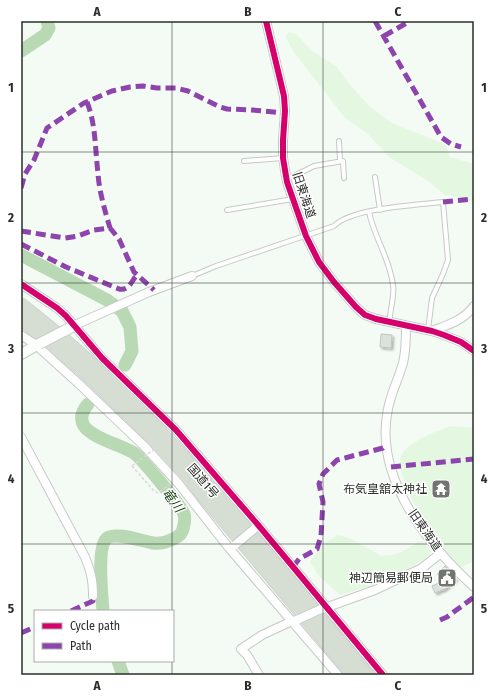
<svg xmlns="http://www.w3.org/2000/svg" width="495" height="696" font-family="'Fira Sans Condensed','Noto Sans JP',sans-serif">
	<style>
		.green { fill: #e4f8e1 }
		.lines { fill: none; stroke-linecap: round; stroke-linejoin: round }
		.river { stroke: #b9d8b4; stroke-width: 13 }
		.building { fill: #dbe1db; stroke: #c0c5bf; filter: url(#shadow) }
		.service-casing { stroke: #c5cac5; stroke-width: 6 }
		.minor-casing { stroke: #c5cac5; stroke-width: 10 }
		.tertiary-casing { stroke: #c5cac5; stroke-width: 12 }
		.trunk-casing { stroke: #d0d4d0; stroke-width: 15 }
		.path { stroke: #d9dbd9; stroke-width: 1.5; stroke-dasharray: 3 2; stroke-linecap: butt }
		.service { stroke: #fdfefd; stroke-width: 4 }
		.minor { stroke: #fdfefd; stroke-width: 8 }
		.tertiary { stroke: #fdfefd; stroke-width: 10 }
		.trunk { stroke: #d6ded4; stroke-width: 13 }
		.minor-bridge-casing { stroke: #c5cac5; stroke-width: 10; stroke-linecap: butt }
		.tertiary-bridge-casing { stroke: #c5cac5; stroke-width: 12; stroke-linecap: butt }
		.path-bridge { stroke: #d9dbd9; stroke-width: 1.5; stroke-dasharray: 3 2; stroke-linecap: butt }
		.minor-bridge { stroke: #fdfefd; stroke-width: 8 }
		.tertiary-bridge { stroke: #fdfefd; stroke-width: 10 }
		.quiet { stroke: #8e44ad; stroke-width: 5; stroke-dasharray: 10 5; stroke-linecap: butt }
		.cycleway-casing { stroke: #fff; stroke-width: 8 }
		.cycleway { stroke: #d6006c; stroke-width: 6 }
		.grid { fill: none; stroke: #292f28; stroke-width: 1; stroke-opacity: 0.55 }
		.labels { text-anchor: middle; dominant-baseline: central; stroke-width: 3; stroke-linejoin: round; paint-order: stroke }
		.street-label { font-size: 12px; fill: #292f28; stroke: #fff }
		.poi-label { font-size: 12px; fill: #292f28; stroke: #fff; text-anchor: end }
		.water-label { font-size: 13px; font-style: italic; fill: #103a08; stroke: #fff }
		.neatline { fill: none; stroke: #292f28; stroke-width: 1.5 }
		.grid-label { font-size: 13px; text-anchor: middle; font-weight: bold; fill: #292f28 }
	</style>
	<defs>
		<filter id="shadow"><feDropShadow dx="2" dy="2" stdDeviation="1" flood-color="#0004"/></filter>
	</defs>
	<rect width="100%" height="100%" fill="#f4faf4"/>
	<path class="green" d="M289 32 296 34 312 51 336 66 350 85 370 107 392 123 442 143 446 146 450 157 474 164V202L450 195H445L428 181 389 157 368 134 345 118 293 51 286 37Z
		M452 426 474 428V561L460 568C450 556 440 544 431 532 421 519 395 472 401 456 407 442 438 430 452 426Z
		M338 535 349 538 380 555C394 558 408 549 419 541L424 543 431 551 429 557 395 576 379 584 340 595 319 576 310 562 324 543Z"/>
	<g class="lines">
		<path class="river" d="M21 51 45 35 49 28 47 21
			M21 255 107 300 122 311 130 327 132 351 125 365
			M88 404C83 410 79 418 84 426 92 438 121 445 134 453 141 458 182 507 184 514 186 519 184 524 183 529 182 534 178 537 173 539 167 542 160 544 153 543 142 541 114 531 106 539 97 549 102 597 103 611
			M118 661 123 675"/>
	</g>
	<path class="building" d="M381 334 392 335 391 348 380 347Z
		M445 566 456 579 445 589 435 593 432 586 443 581 437 574Z"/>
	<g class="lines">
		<g class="service-casing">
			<path id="service" d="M339 141 340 161
				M244 161 283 158
				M286 177H292L314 166 343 161 344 178
				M375 177 380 210
				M227 210 293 199
				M369 212C374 237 390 259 393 285 395 298 389 310 390 322
				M192 276 216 266 334 226C351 208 417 205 443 202L448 260 443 274 432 298 428 330"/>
		</g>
		<g class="minor-casing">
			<path id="minor" d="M266 21 284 96 285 111 283 140V158L287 182 306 236 319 262 334 282 356 307 365 315 376 319 432 331 444 335 461 342 474 351
				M21 284 57 308 66 316 102 358 176 430 259 526 383 675
				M75 325 149 292 192 276
				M406 327C406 339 406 351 403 363 398 381 389 396 387 415 376 480 429 546 474 587
				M432 331C448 325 464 320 474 306
				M21 335 36 345 78 383 145 447 178 483 229 548 338 675
				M21 437 85 557C91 572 93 580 93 596
				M322 609 375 590 422 568 441 553
				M259 675 247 655 241 649 262 635 292 621 297 620"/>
		</g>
		<g class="tertiary-casing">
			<path id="tertiary" d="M64 331 75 325
				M21 354 39 344"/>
		</g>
		<g class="trunk-casing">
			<path id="trunk" d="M21 305C69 342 115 384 157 429 231 507 298 593 367 675
				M21 318 82 369 149 434 193 483 354 675"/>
		</g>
		<path class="path" d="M132 466 154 491 158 493 169 485"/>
		<use href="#service" class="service"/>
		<use href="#minor" class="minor"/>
		<use href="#tertiary" class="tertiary"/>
		<use href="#trunk" class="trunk"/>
		<g class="minor-bridge-casing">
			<path id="minor-bridge" d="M235 545 254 529
				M299 619 321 609"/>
		</g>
		<g class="tertiary-bridge-casing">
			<path id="tertiary-bridge" d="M39 344 64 331"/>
		</g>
		<path class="path-bridge" d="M132 466 174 434"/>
		<use href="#minor-bridge" class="minor-bridge"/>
		<use href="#tertiary-bridge" class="tertiary-bridge"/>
		<path class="quiet" d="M375 21 441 137 451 144 461 147
			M384 36 410 21
			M87 102C96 125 95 149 98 173 99 191 105 211 110 228
			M21 188 25 174 34 160 47 128 84 103 112 91 130 87 143 86 157 88H176L188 91 220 107 227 109 252 110 285 113
			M443 202 474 199
			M21 231 65 238 78 236 94 230 110 228 119 239 134 272 154 290
			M21 244 66 267 119 289C130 291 131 281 137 275
			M391 467 474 459
			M293 567 299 559 317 549 321 536 323 502 319 484 323 474 337 460 383 448 386 445
			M71 611 93 601V596
			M440 620 447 617 474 597
			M21 633 35 627"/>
		<g class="cycleway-casing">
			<path id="cycleway" d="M266 21 284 96 285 111 283 140V158L287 182 306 236 319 262 334 282 356 307 365 315 376 319 432 331 444 335 461 342 474 351
				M21 284 57 308 66 316 102 358 176 430 259 526 383 675"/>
		</g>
		<use href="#cycleway" class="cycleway"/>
	</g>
	<path class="grid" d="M172 21V611M323 21V675M21 152H474M21 283H474M21 413H474M21 544H474M172 661V675"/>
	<defs>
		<g id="temple-square" transform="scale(1)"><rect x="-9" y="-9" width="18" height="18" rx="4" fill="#70766f" stroke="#fff"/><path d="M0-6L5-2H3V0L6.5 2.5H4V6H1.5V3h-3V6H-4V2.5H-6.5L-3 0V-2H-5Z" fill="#fff"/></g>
		<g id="civic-square" transform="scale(1)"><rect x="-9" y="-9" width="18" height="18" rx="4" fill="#70766f" stroke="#fff"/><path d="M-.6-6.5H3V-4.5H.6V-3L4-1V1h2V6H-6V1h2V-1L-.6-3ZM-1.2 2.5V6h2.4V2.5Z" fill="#fff"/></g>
	</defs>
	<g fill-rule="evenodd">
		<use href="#temple-square" x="441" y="489"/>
		<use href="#civic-square" x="447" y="578"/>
	</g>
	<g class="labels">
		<g class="street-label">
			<text transform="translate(304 195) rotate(72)">旧東海道</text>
			<text transform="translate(203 481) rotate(49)">国道1号</text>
			<text transform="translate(425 530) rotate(55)">旧東海道</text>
		</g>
		<g class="poi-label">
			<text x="427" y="489">布気皇舘太神社</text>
			<text x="433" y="578">神辺簡易郵便局</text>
		</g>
		<g class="water-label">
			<text transform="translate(173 500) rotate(54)">竜川</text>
		</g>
	</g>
	<rect width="495" height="696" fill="none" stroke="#ffffff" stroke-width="44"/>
	<rect x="34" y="610" width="140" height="52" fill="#ffffff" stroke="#a9aca9"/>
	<rect x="42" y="623" width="20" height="6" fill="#d6006c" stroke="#a9aca9"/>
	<text x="70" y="630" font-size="12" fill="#292f28">Cycle path</text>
	<rect x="42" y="643" width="20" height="6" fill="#8e44ad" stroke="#a9aca9"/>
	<text x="70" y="650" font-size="12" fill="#292f28">Path</text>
	<rect x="22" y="22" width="451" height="652" class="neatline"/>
	<g class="grid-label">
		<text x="97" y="16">A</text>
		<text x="248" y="16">B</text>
		<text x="398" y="16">C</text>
		<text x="11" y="92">1</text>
		<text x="484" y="92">1</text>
		<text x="11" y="222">2</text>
		<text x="484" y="222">2</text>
		<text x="11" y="353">3</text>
		<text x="484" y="353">3</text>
		<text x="11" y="483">4</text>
		<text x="484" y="483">4</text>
		<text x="11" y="613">5</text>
		<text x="484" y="613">5</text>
		<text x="97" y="690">A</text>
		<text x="248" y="690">B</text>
		<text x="398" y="690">C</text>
	</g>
</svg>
